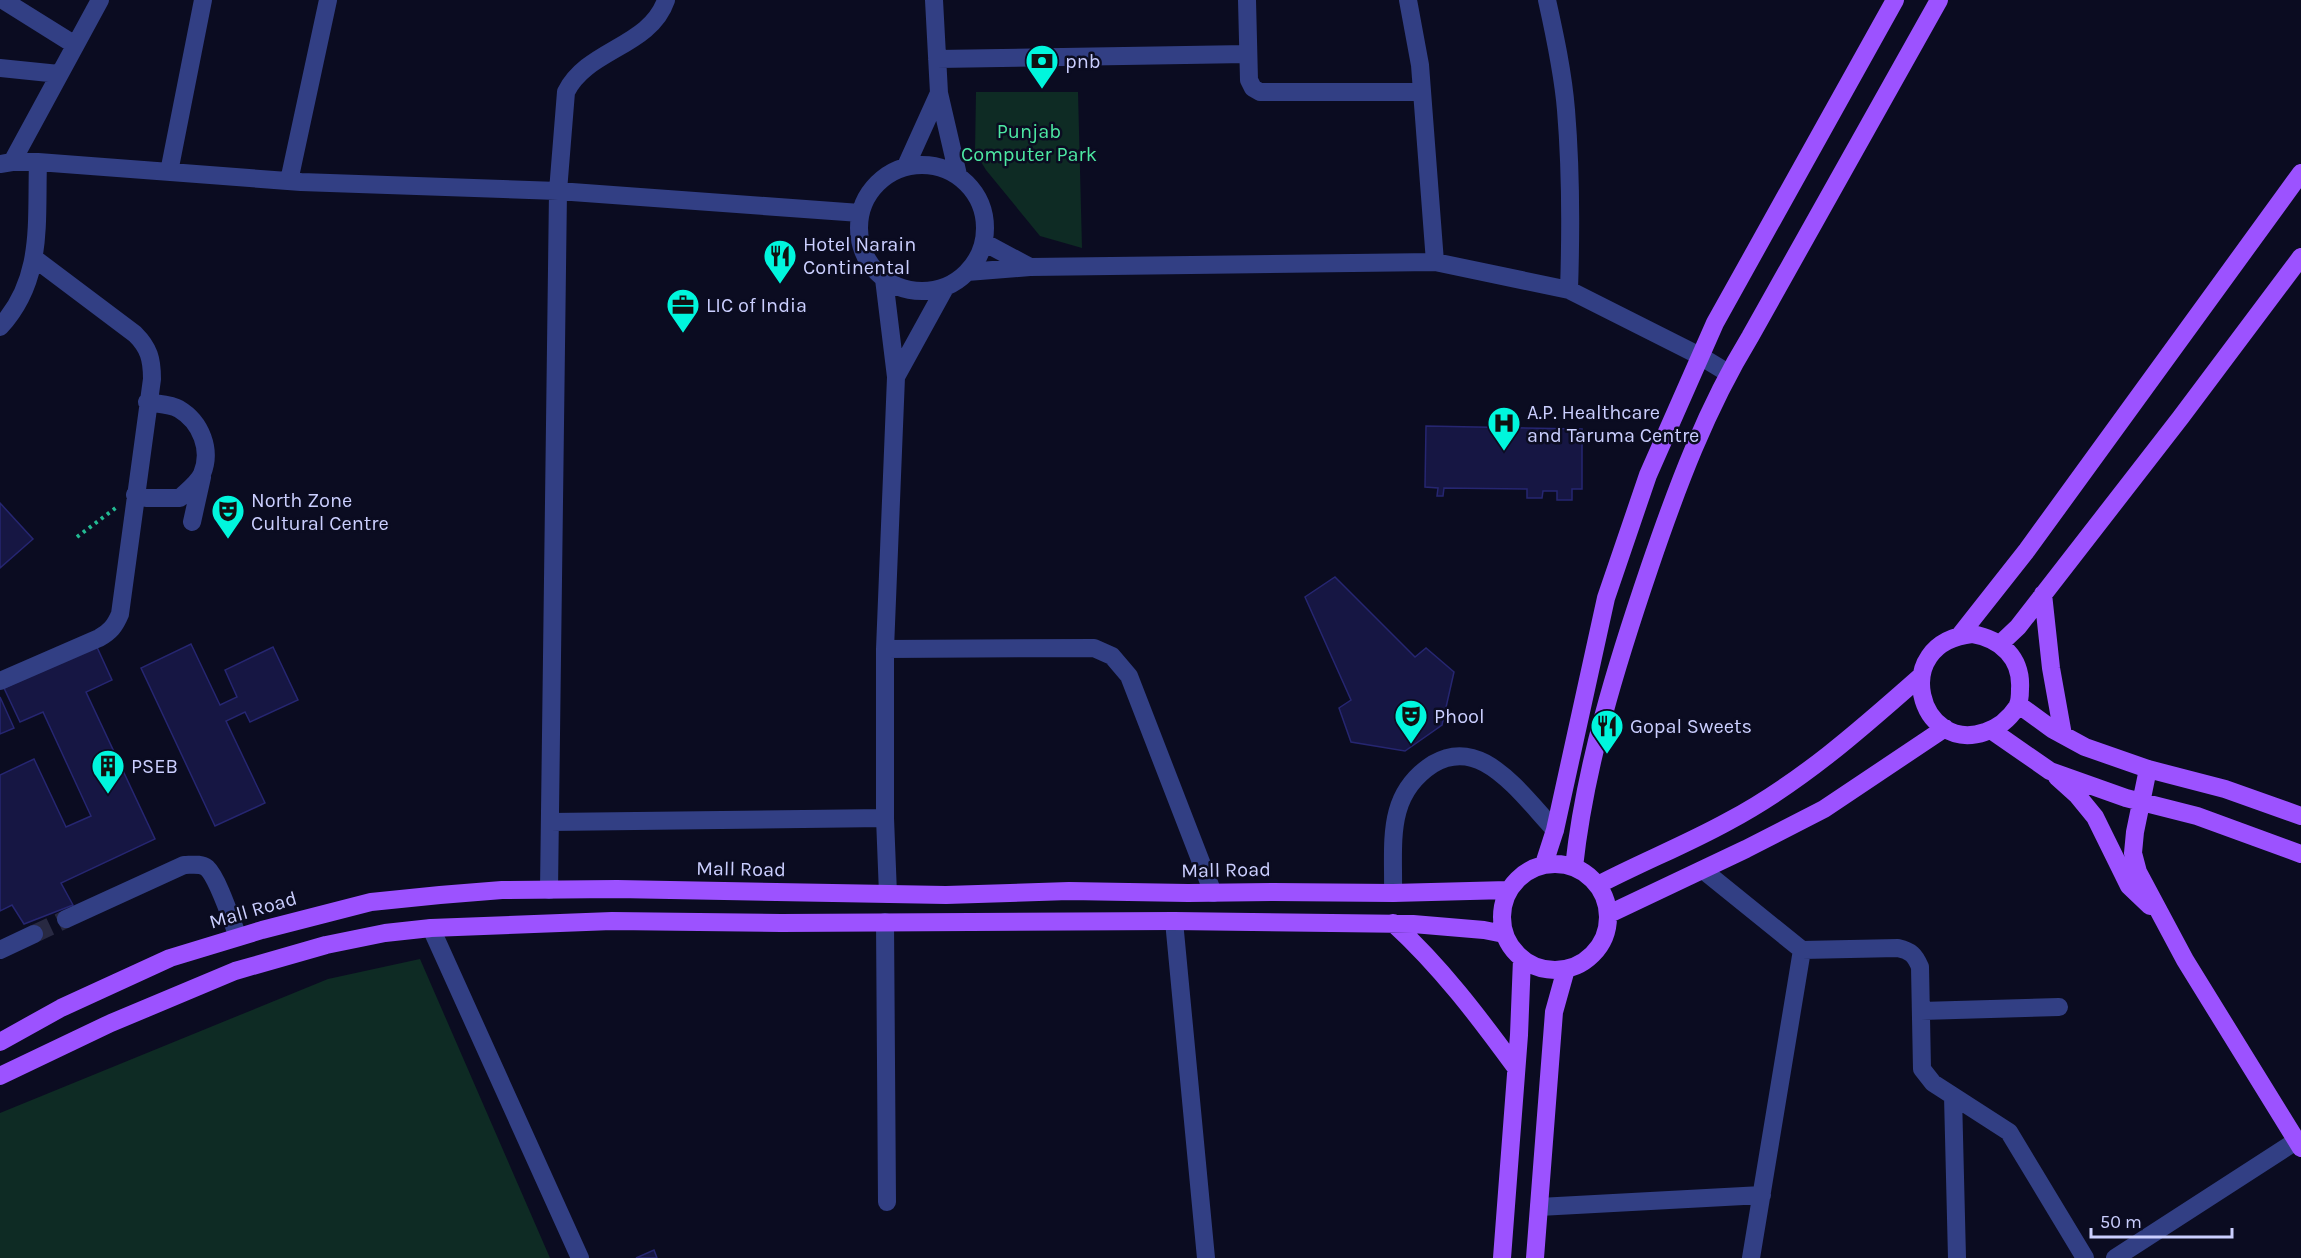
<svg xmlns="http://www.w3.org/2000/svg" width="2301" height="1258" font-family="Karla,sans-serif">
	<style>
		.green { fill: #0e2b24 }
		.building { fill: #161643; stroke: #262671; stroke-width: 1.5 }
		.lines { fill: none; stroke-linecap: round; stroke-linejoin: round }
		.minor-tunnel { stroke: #282942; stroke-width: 18; stroke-dasharray: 18 9; stroke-linecap: butt }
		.path { stroke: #23ba93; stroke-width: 4; stroke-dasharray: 3 4.5; stroke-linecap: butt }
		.minor { stroke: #323f84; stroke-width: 18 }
		.major { stroke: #9c52ff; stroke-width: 18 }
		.labels { text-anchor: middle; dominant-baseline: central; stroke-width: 5; stroke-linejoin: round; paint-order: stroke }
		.poi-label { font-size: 20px; fill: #cbcfff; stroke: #0b0c21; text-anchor: start }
		.park-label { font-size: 20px; fill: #4de9a3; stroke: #0b0c21 }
		.street-label { font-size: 20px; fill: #cbcfff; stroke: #0b0c21 }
	</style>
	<rect width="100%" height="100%" fill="#0b0c21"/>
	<path class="green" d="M976 92H1078L1082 248 1040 236 986 170 975 152Z
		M420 959 550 1258H0V1113L328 979Z"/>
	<path class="building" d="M1426 426 1582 429V489H1572V500H1557V491H1543L1542 498H1527V489L1444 488 1443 496H1437L1438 488 1425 487Z
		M0 503 33 539 0 568Z
		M1335 577 1415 657 1426 648 1454 672 1442 725 1405 751 1351 742 1339 708 1351 700 1305 597Z
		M191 644 220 705 237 697 225 670 273 647 298 700 250 722 245 712 226 721 265 803 215 826 141 668Z
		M96 645 112 680 86 692 155 839 61 883 73 905 24 924 12 905 0 911V775L34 759 66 827 91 816 43 712 20 722 4 688Z
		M0 697 14 728 0 734Z
		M654 1250 657 1258H636Z"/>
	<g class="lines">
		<path class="minor-tunnel" d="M34 934 66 919"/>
		<path class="path" d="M77 537 117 507"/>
		<path class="minor" d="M3 0 75 45
			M934 0 939 93 958 175
			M1247 0 1249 80 1253 88 1260 92H1422
			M1408 0 1420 65 1435 262
			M1547 0C1555 36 1563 73 1566 110 1571 170 1571 230 1569 290
			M937 59 1247 54
			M0 68 59 74
			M12 162 100 0
			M0 164 12 162H38L301 182 558 191 860 213
			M859 228a63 63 0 1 1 126 0a63 63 0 1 1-126 0Z
			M906 166 939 93
			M169 172 203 0
			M289 181 328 0
			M985 243 1030 267
			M967 272 1030 267 1435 262 1569 290 1700 356 1728 373
			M884 279 896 377 885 649V818L888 894
			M0 327C44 279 36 223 38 162
			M896 377 945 288
			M135 495 147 498H180C187 491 198 483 202 474 212 450 201 422 179 409 171 404 157 404 147 402
			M192 522 202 477
			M885 649 1094 648 1112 656 1129 676 1213 893
			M0 681 99 638C110 632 115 626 120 614L152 379C152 359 149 348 135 334L34 258
			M550 822 885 818
			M1703 870 1802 950 1898 948C1911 951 1915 955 1920 967L1922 1069 1933 1083 2009 1132 2085 1258
			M549 890 558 191 566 92C587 49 650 47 666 0
			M1393 893C1394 842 1385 795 1433 764 1450 754 1468 754 1485 763 1511 777 1535 809 1555 830
			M66 919 184 865C191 865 201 863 207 868 218 878 232 922 238 937
			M1174 921 1206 1258
			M885 922 887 1202
			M431 928 580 1258
			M0 950 34 934
			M1921 1011 2059 1007
			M1953 1096 1957 1258
			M1539 1207 1762 1195
			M1751 1258 1802 950
			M2115 1258 2296 1141"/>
		<path class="major" d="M2043 594 2051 668 2063 735
			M1972 634C2001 639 2022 658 2020 689 2020 695 2020 702 2017 707 2009 719 1998 728 1985 732 1919 755 1888 643 1972 634Z
			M1960 635 2027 550 2301 173
			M2000 644 2018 627 2181 417 2301 257
			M2019 705 2052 729 2085 747 2148 769 2225 789 2301 816
			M1991 730 2050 771 2126 798 2197 816 2301 854
			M2148 769 2135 832 2133 853 2138 872 2185 960 2301 1148
			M2057 777 2077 795 2095 817 2129 886 2150 906
			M1502 917a53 53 0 1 1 106 0a53 53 0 1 1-106 0Z
			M1544 864 1555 830 1606 598 1648 475 1715 323 1895 0
			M1574 867C1585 765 1617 663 1650 566 1677 487 1706 409 1750 337L1939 0
			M1598 885C1640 863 1685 845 1727 822 1799 784 1860 730 1921 676
			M1609 914 1746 849 1824 809 1945 728
			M1393 923C1441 967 1478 1016 1516 1068
			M0 1042 61 1008 170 958 262 930 371 902 440 895 502 890 617 889 946 895 1069 891 1188 893 1273 892 1393 893 1508 890
			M0 1076 111 1023 235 971 326 945 385 933 431 928 612 921 781 923 1174 921 1413 924 1484 930 1504 934
			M1502 1258 1519 1035 1522 959
			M1535 1258 1554 1012 1566 969"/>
	</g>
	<defs>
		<g id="bank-pin" transform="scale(1.725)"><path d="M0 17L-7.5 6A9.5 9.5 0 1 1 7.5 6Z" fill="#00f6dd" stroke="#0b0c21"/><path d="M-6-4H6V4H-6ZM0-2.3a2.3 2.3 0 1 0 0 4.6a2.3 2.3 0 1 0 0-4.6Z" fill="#111"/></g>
		<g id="restaurant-pin" transform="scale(1.725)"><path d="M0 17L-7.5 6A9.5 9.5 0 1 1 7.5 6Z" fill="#00f6dd" stroke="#0b0c21"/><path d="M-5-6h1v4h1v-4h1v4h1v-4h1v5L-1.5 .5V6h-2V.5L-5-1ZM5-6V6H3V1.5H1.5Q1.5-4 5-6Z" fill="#111"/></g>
		<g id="office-pin" transform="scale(1.725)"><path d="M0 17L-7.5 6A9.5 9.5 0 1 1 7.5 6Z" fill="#00f6dd" stroke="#0b0c21"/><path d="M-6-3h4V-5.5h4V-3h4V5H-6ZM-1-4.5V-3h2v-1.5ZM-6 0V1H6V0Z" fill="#111"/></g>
		<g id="hospital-pin" transform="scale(1.725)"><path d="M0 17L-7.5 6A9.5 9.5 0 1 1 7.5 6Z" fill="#00f6dd" stroke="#0b0c21"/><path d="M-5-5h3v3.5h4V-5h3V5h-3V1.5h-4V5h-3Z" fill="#111"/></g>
		<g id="theatre-pin" transform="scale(1.725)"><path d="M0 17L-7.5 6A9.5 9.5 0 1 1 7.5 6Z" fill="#00f6dd" stroke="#0b0c21"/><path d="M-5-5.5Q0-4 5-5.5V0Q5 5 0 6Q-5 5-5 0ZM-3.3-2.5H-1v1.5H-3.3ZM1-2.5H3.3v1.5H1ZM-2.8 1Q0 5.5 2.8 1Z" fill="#111"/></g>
		<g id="building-pin" transform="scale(1.725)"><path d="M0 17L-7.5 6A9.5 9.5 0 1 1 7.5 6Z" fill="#00f6dd" stroke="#0b0c21"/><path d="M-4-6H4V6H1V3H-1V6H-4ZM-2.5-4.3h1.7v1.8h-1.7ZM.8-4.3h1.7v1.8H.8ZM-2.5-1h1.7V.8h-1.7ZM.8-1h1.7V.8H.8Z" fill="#111"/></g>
	</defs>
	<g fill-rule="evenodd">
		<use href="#bank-pin" x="1042" y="61"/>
		<use href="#restaurant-pin" x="780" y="256"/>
		<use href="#office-pin" x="683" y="305"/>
		<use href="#hospital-pin" x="1504" y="423"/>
		<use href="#theatre-pin" x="228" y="511"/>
		<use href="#theatre-pin" x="1411" y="716"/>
		<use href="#restaurant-pin" x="1607" y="726"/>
		<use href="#building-pin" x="108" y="766"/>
	</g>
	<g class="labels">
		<g class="poi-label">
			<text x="1065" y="61">pnb</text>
			<text x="803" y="244">Hotel Narain<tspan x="803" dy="23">Continental</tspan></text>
			<text x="706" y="305">LIC of India</text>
			<text x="1527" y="412">A.P. Healthcare<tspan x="1527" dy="23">and Taruma Centre</tspan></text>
			<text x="251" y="500">North Zone<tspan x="251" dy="23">Cultural Centre</tspan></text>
			<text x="1434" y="716">Phool</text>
			<text x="1630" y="726">Gopal Sweets</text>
			<text x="131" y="766">PSEB</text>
		</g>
		<g class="park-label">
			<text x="1029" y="131">Punjab<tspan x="1029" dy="23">Computer Park</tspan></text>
		</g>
		<g class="street-label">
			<text transform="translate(741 869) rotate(1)">Mall Road</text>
			<text transform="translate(1226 870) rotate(-1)">Mall Road</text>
			<text transform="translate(253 910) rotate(-16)">Mall Road</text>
		</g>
	</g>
	<path d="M2091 1228v9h141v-9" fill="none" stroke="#cbcfff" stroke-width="3"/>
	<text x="2100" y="1228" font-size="18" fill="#cbcfff" stroke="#0b0c21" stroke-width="4.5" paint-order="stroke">50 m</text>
</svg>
